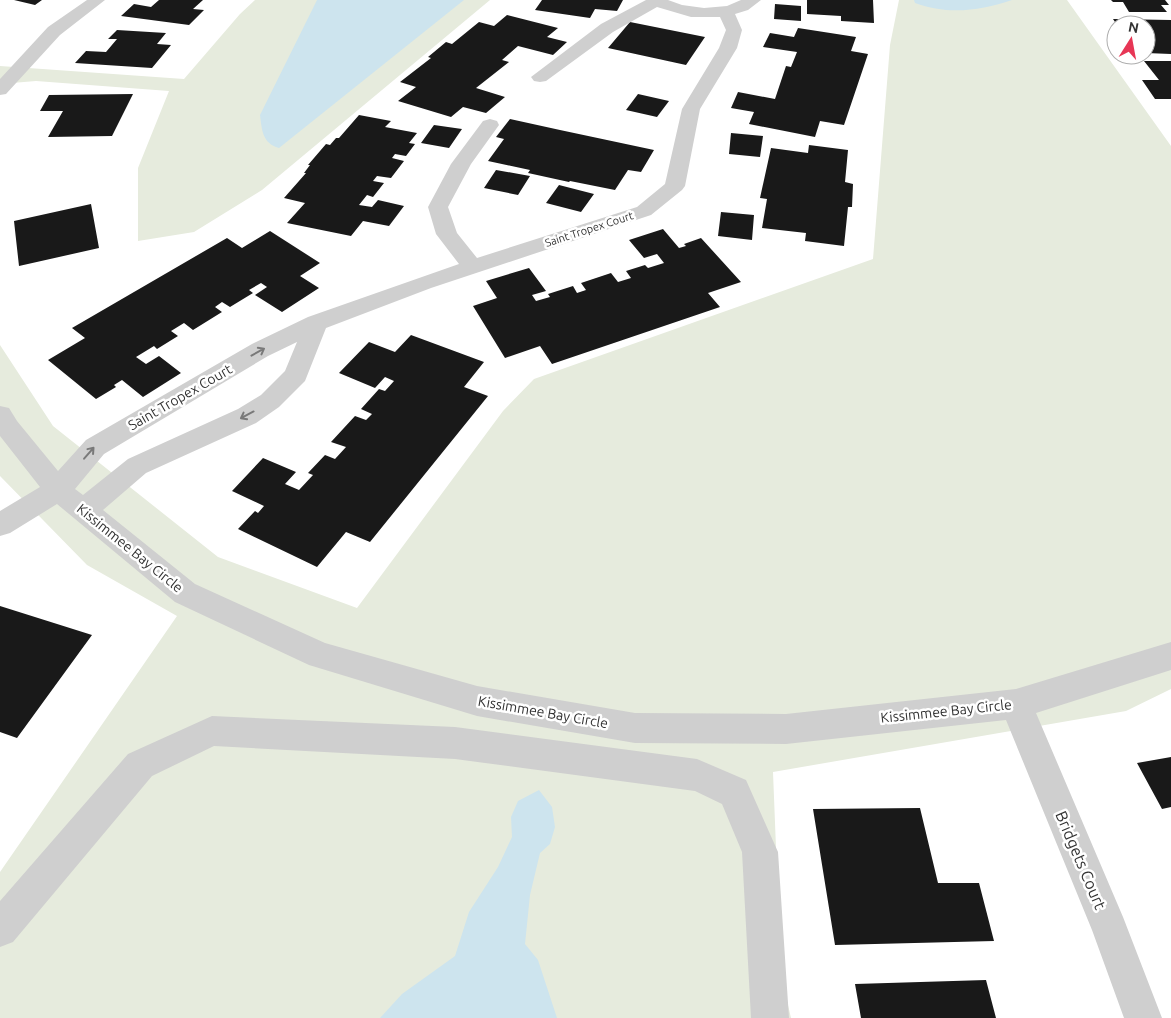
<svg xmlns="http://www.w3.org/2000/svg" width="1171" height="1018" font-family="Ubuntu,sans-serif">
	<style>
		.green { fill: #e6ebdd }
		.water { fill: #cde4ee }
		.building { fill: #191919 }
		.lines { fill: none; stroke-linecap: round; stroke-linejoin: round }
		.minor { fill: #cfcfcf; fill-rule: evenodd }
		.oneway { stroke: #797979 }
		.labels { text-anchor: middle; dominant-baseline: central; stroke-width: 5; stroke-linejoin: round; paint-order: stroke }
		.far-street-label { font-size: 11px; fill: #323232; stroke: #fff }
		.street-label { font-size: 14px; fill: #323232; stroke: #fff }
		.near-street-label { font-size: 16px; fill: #323232; stroke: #fff }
	</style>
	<rect width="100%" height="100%" fill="#fff"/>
	<path class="green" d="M255 0H490L262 190 194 232 138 241V168L169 91 36 81 0 84V66L184 79 240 14Z
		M899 0H1067L1171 146V689L1126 711 773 772 781 975 791 1018H0V872L177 616 87 565 0 476V345L53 426 218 557 357 608 503 411 534 379 873 259 890 45Z"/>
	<path class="water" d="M317 0H464L279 148C262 143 262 130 260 115Z
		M914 0H1012C980 11 947 15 915 3Z
		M539 790 552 807 555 827 550 844 540 853 530 895 525 944 538 960 557 1018H380L402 994 455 956 469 912 498 867 512 837 511 817 518 801Z"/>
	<path class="building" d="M14 0H42L35 5Z
		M159 0H203L193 9 204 10 189 25 121 16 134 4 151 7Z
		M542 0H623L617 11 595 9 590 18 535 10Z
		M807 0H873L874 23 841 21V16L807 14Z
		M1111 0H1165L1169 5H1161L1167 12H1129L1123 2H1113Z
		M775 4 801 6V21L774 19Z
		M507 15 558 28 547 37 567 42 553 55 518 46 502 60 509 62 476 88 505 97 486 113 463 107 451 117 398 101 416 87 400 82 431 58 428 57 446 42 452 44 479 22 494 26Z
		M1113 19 1171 20V54L1146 53V25H1117Z
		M630 22 705 37 686 65 608 48Z
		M798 28 856 37 851 51 868 54 844 125 820 121 815 137 749 124 754 112 731 108 738 92 775 99 786 66 791 67 797 52 763 47 770 33 794 37Z
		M117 30 166 33 157 44 171 45 152 68 75 63 86 51 106 52 117 39H108Z
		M1144 61H1171V99H1155L1142 80H1159Z
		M133 94 112 136 48 137 63 111H40L49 95Z
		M638 94 669 101 657 117 626 110Z
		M359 115 391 121 385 127 417 133 409 143 415 144 406 156 395 154 392 158 404 161 391 178 377 176 373 181 384 183 373 197 367 195 359 205 372 207 378 200 404 206 389 226 363 221 351 236 287 223 305 203 284 198 306 173H304L310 165H308L326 144 330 145 336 138H339Z
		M510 119 560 130 654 150 641 172 628 170 615 190 570 181 569 182 528 173 530 170 488 161 504 139 496 137Z
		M434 125 462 129 449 148 421 143Z
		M731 133 763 136 760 157 729 154Z
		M809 145 848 150 845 182 853 184 852 207H848L844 246 805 241 806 233 762 228 767 199 760 198 771 148 808 153Z
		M496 170 530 176 518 195 484 188Z
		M559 185 594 194 581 212 546 203Z
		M91 204 99 248 19 266 14 221Z
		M721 212 754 215 752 240 718 236Z
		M663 229 679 248 686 246 684 244 701 238 741 282 708 293 720 307 552 364 540 346 505 358 473 306 497 298 486 281 529 268 546 291 532 295 536 301 550 297 548 294 573 286 577 293 586 290 581 283 611 273 618 282 631 278 626 271 645 265 648 268 664 263 657 254 644 258 629 240Z
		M270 231 320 263 300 276 319 288 282 312 255 295 267 287 261 283 249 290 253 293 230 307 222 302 215 307 222 312 193 330 184 323 171 331 178 336 157 349 154 346 136 357 146 364 159 356 181 373 143 397 122 380 114 385 116 387 96 399 48 360 85 338 72 328 227 238 242 248Z
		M411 335 484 362 464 387 488 396 370 542 346 532 317 567 238 529 255 511 258 513 264 506 232 491 263 458 296 472 285 484 299 490 313 475 308 473 325 455 335 459 346 447 331 442 355 416 366 420 372 414 361 409 379 389 385 391 394 381 385 377 375 388 339 373 369 342 395 352Z
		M0 606 92 635 17 738 0 732Z
		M1171 757V807L1162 809 1137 763Z
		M920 808 938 883H979L994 941 835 945 813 809Z
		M986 980 996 1018H861L855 984Z"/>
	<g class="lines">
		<path class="minor" d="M87 0H105L60 35 6 94 0 95V79L48 27Z
			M646 0H668L682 5 704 8 727 6 741 0H761L748 10 735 14 742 30 737 48 700 109 685 186 682 190 651 215 431 288 326 328 305 381 279 407 256 423 146 473 103 510 195 584 325 643 477 686 635 713 786 714 1016 689 1171 642V670L1036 713 1123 917 1162 1018H1124L1092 930 1006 720 786 744 635 743 477 716 309 665 175 602 57 504 10 533 0 536V511L40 487 0 436V406L9 408 17 421 58 471 86 440 252 344 308 317 459 264 436 234 428 207 451 164 483 121 490 119 497 121 499 125 471 164 448 207 457 233 477 258 637 207 665 184 682 109 719 48 726 30 720 17H691L657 7 613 32 546 81 540 82 534 81 531 77 601 24ZM297 342 285 371 261 395 238 409 128 459 83 495 75 489 104 454 268 356Z
			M212 716 455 727 697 759 746 780 778 852 789 1018H751L742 852 722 804 695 791 455 759 214 746 152 776 13 942 0 947V901L128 754Z"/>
	</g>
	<defs><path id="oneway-shaft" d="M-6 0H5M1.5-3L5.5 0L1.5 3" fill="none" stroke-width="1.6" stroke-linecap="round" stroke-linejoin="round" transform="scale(1.25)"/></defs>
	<g class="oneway">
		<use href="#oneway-shaft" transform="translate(258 352) rotate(-29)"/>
		<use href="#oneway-shaft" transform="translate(247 415) rotate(152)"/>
		<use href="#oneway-shaft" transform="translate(89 453) rotate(-49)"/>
	</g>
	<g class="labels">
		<g class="far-street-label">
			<text transform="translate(589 229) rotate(-18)">Saint Tropex Court</text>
		</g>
		<g class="street-label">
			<text transform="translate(180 397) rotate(-30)">Saint Tropex Court</text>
			<text transform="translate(130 548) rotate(39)">Kissimmee Bay Circle</text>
			<text transform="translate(946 711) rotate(-6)">Kissimmee Bay Circle</text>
			<text transform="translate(543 712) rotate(10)">Kissimmee Bay Circle</text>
		</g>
		<g class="near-street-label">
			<text transform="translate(1081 860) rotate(67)">Bridgets Court</text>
		</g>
	</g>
	<g transform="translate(1131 40) rotate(11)"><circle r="24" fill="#ffffff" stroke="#adadad"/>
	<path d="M0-4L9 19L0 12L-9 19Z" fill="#e73655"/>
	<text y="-8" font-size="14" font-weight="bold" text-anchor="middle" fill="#323232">N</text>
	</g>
</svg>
